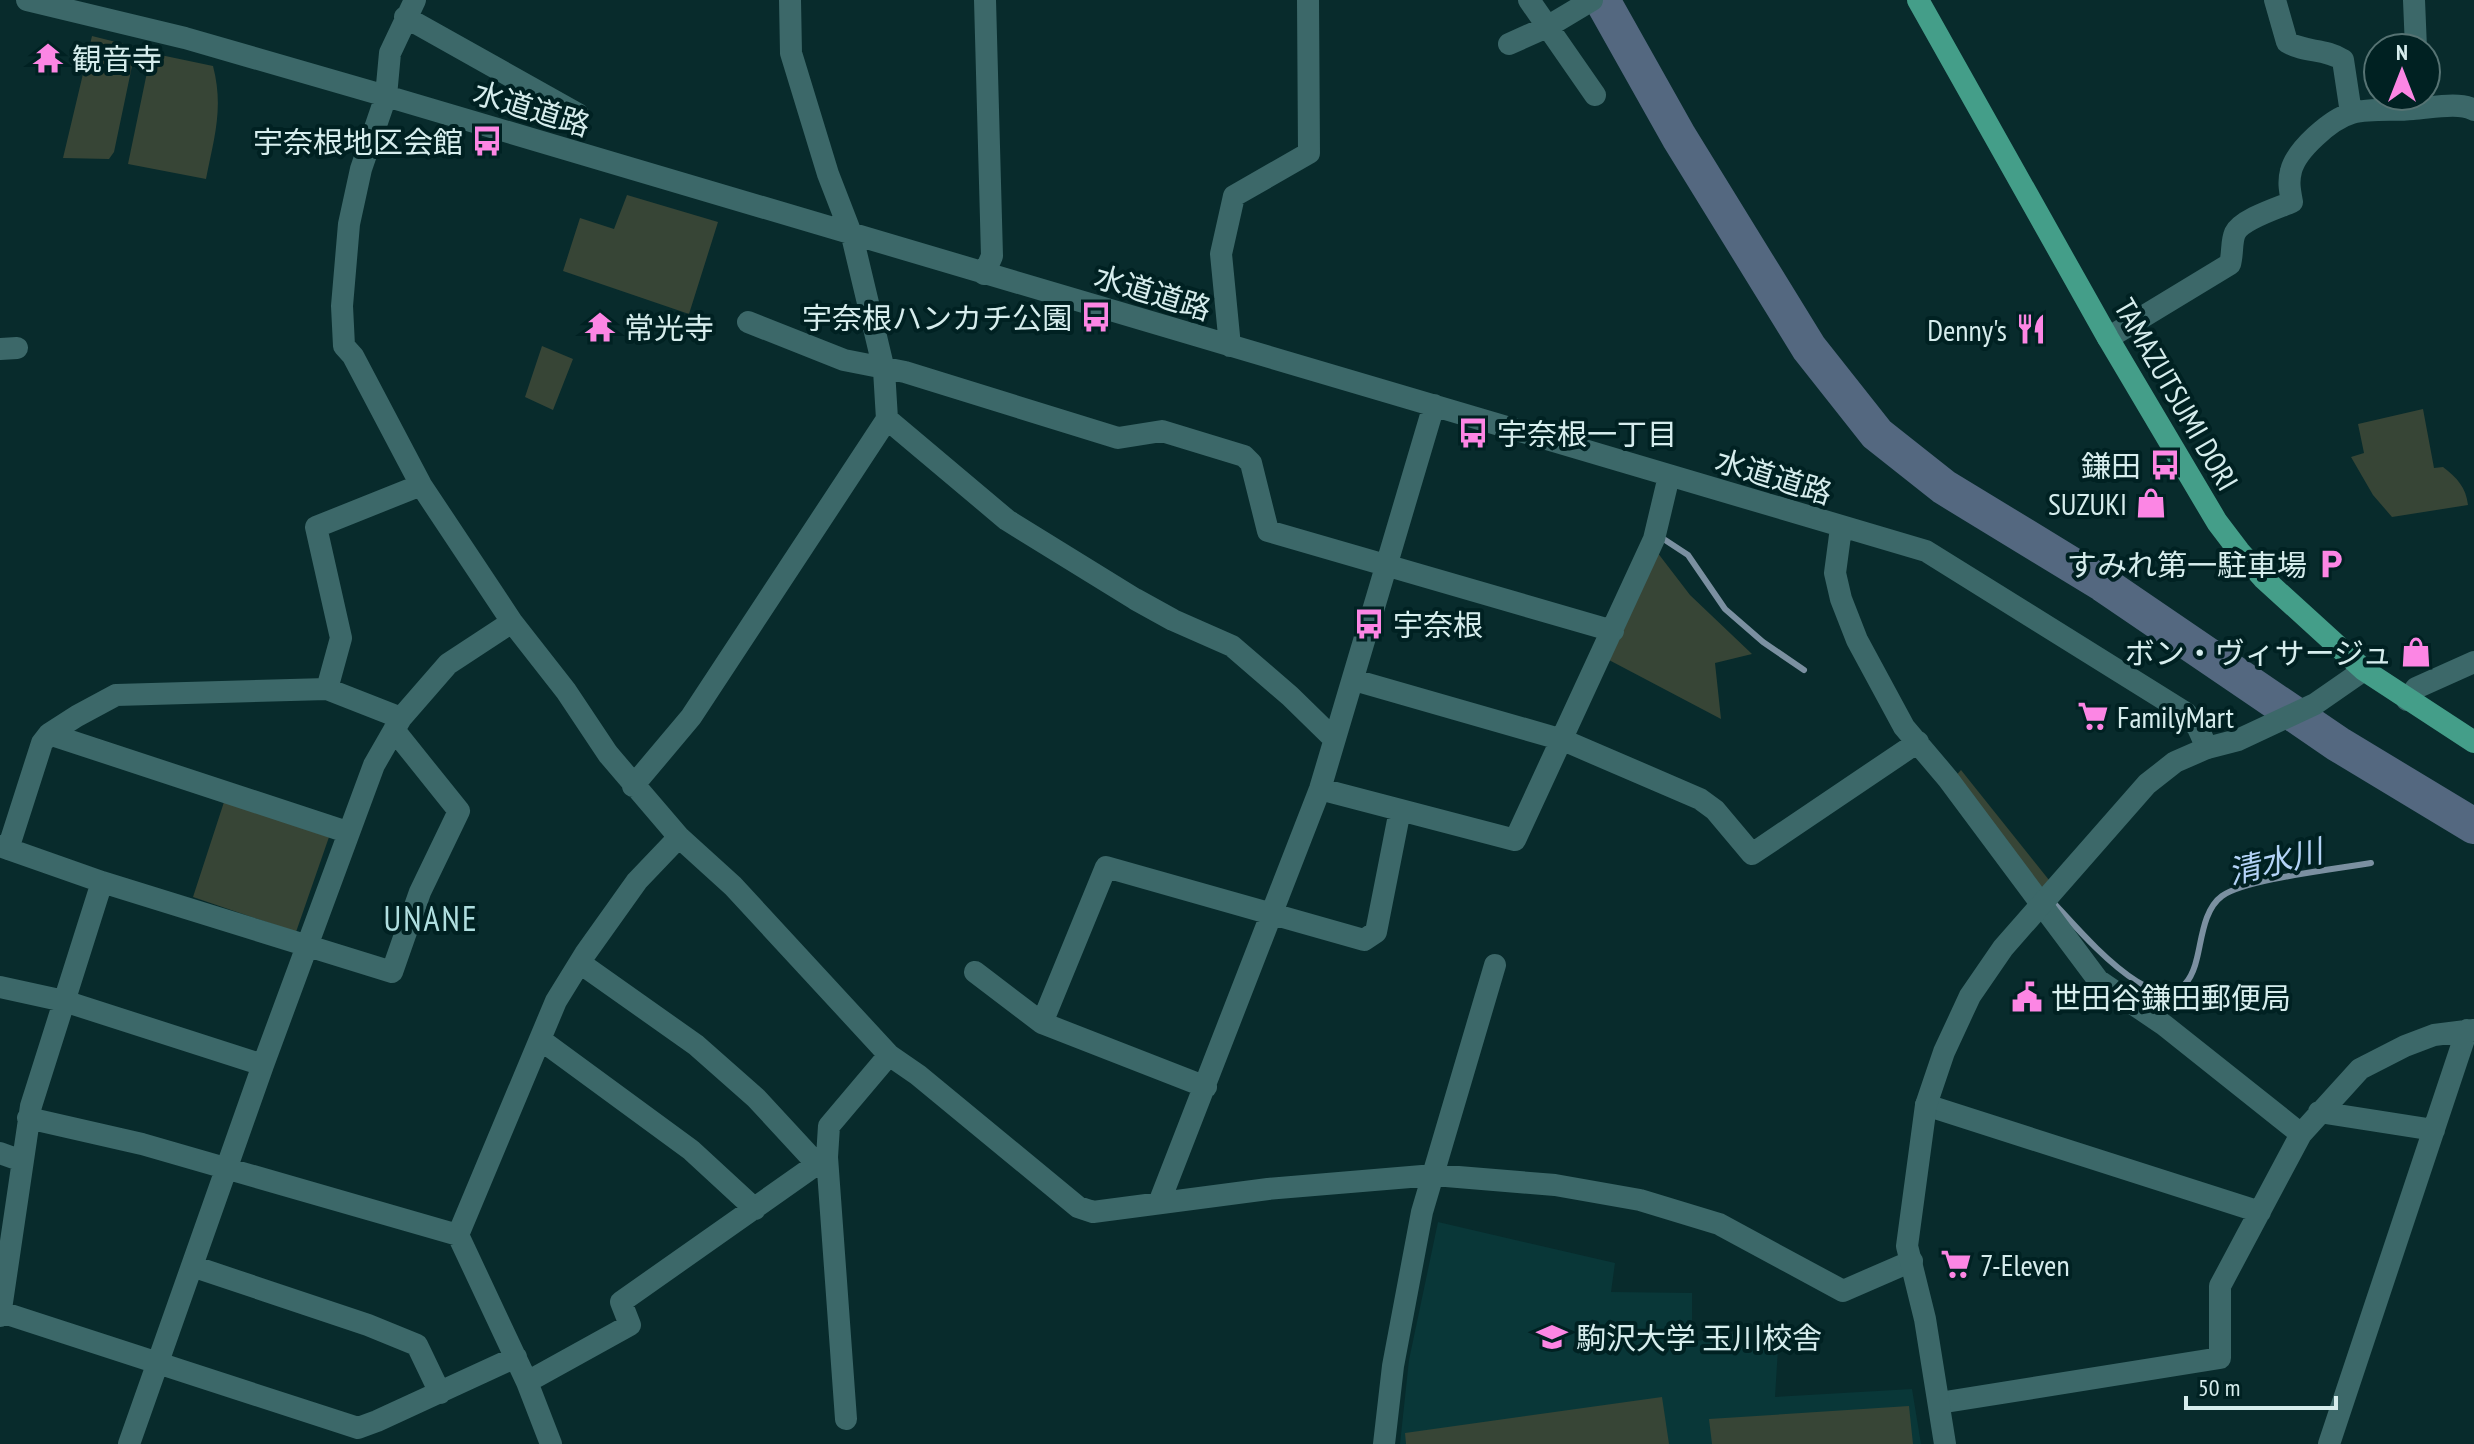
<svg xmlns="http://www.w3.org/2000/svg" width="2474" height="1444" font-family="'PT Sans Narrow','Noto Sans JP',sans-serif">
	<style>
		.built { fill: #093738 }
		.green { fill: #374536 }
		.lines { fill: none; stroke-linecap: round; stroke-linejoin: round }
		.stream { stroke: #7b90a1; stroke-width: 6 }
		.river { stroke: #546880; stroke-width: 36 }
		.minor { stroke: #3c6869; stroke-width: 22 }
		.tertiary { stroke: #3c6869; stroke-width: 22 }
		.primary { stroke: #449e89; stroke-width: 22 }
		.labels { text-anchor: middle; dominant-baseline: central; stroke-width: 8; stroke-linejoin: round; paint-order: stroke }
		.poi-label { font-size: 30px; fill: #d6eded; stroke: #002122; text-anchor: start }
		.street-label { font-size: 30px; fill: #d6eded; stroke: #002122 }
		.water-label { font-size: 32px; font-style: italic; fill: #b4d3f7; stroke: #002122 }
		.quarter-label { font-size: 34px; letter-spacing: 2px; fill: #b0dfe0; stroke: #002122 }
	</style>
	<rect width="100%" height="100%" fill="#082b2c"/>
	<path class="built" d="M1438 1222 1615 1263 1611 1292 1692 1293V1342L1750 1331 1779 1332 1775 1397 1912 1389 1921 1444H1400L1409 1360Z"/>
	<path class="green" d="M92 36 136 47 114 152 109 159 63 158Z
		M151 53 213 66C224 108 214 138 206 179L128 164Z
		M627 195 718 222 689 314 563 271 580 218 614 229Z
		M542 346 573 359 553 410 525 397Z
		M2423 409 2434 468 2443 467C2457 478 2466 487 2468 505L2392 517 2373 495 2351 457 2364 453 2358 424Z
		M1657 552 1690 595 1752 654 1715 663 1721 719 1609 660Z
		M1961 770 2053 885 2039 903 1950 782Z
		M224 802 329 837 296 932 193 897Z
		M1662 1397 1669 1444H1406L1405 1433Z
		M1909 1406 1913 1444H1712L1709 1419Z"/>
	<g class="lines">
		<path class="stream" d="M1659 536 1688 555 1725 609 1763 642 1804 670
			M2051 900C2079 929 2176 1050 2197 958 2202 938 2204 909 2222 896 2245 879 2338 869 2371 863"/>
		<path class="river" d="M1602 0 1679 137 1809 348 1877 434 1944 487 2103 584 2338 744 2474 826"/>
		<path class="minor" d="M27 0 185 38 386 96 1926 551 2186 713 2198 728 2207 748
			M415 0 390 53 386 96 361 169 349 224 342 306 344 346 353 356 421 485 512 622 566 691 608 754 679 837 733 886 889 1055 918 1075 1078 1207 1093 1212 1268 1189 1434 1175 1555 1185 1640 1200 1719 1224 1843 1291 1912 1261
			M790 0 791 53 828 174 852 236 884 370 887 419 1007 520 1135 599 1173 620 1232 646 1290 696 1334 739
			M1529 0 1595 95
			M2275 0 2287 42C2305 53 2325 48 2343 60L2351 113
			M2414 0 2416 48
			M405 17 578 114
			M1509 44 1547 27 1592 0
			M984 274 992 256 985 0
			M748 322 844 360 905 372 1118 438 1162 431 1244 456 1251 463 1268 531 1613 631
			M2108 338 2230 264C2233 254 2231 242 2235 233 2242 219 2278 208 2292 202 2290 191 2288 182 2291 171 2296 150 2331 119 2352 113 2371 108 2394 111 2413 109 2430 108 2460 101 2474 110
			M1230 346 1221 254 1234 196 1309 153 1308 0
			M0 349 17 348
			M1841 528 1835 573 1841 599 1857 640 1904 727 1948 779 2098 980 2164 1025 2301 1134
			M1354 680 1563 740 1700 799 1715 810 1752 854 1918 742
			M327 689 341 638 316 527 421 485
			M2407 700 2416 688 2474 662
			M49 734 347 832
			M633 786 691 717 887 419
			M1320 789 1515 840 1654 539 1669 476
			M0 846 102 882 392 972 420 892 459 811 394 730
			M8 849 42 743 49 734 77 716 116 695 327 689 401 718
			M580 963 696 1045 756 1098 817 1164
			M975 972 1042 1023 1206 1087
			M0 987 64 1001 263 1065
			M1042 1023 1106 867 1364 940 1376 932 1400 810
			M541 1040 691 1150 755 1209
			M1926 1105 2260 1212
			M2319 1112 2434 1130
			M28 1118 142 1144 458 1235 527 1382 551 1444
			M0 1153 22 1161
			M1159 1203 1320 789 1434 405
			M458 1235 556 1001 585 954 637 881 679 837
			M192 1266 368 1325 417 1345 440 1393
			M1 1312 358 1428 377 1421 516 1357
			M0 1316 31 1106 102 882
			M527 1382 630 1325 621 1302 827 1157
			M1939 1403 2220 1358V1286L2301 1134 2360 1069 2405 1046 2434 1035 2474 1030
			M846 1419 827 1157 829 1126 889 1055
			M129 1444 263 1065 374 765 401 718 448 664 512 622
			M1384 1444 1393 1366 1422 1212 1495 965
			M2329 1444 2467 1030"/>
		<path class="tertiary" d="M1945 1444 1925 1319 1907 1246 1926 1105 1944 1052 1970 996 2003 948 2147 784 2175 762 2207 748 2238 740 2315 704 2364 670"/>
		<path class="primary" d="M1918 0 2108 338 2217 522 2239 551 2263 578 2364 670 2474 742"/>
	</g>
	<defs>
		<g id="temple-bare" transform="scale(2.4)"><path d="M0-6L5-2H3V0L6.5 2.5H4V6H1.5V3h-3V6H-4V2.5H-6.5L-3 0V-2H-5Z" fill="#fc86e4" stroke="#002122" stroke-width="2.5" paint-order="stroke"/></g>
		<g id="bus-bare" transform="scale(2.4)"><path d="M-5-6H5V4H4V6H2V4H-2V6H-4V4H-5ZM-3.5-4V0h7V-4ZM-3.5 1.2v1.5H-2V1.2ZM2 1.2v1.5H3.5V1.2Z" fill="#fc86e4" stroke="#002122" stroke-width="2.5" paint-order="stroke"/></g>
		<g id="restaurant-bare" transform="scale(2.4)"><path d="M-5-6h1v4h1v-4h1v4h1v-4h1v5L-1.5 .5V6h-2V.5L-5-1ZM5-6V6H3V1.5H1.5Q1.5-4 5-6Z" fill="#fc86e4" stroke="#002122" stroke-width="2.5" paint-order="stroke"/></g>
		<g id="shop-bare" transform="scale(2.4)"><path d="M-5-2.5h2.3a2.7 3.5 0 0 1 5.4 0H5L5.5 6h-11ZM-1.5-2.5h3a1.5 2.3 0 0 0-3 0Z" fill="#fc86e4" stroke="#002122" stroke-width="2.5" paint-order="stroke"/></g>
		<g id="parking-bare" transform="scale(2.4)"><path d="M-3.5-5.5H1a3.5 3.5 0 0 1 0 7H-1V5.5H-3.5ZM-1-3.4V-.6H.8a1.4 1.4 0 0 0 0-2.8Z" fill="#fc86e4" stroke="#002122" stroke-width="2.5" paint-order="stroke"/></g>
		<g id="supermarket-bare" transform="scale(2.4)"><path d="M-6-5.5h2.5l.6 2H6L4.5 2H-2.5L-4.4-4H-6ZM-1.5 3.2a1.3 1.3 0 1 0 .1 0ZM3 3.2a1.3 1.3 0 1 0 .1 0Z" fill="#fc86e4" stroke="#002122" stroke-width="2.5" paint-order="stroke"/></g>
		<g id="civic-bare" transform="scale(2.4)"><path d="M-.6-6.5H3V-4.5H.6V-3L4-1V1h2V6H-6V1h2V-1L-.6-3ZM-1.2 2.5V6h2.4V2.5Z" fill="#fc86e4" stroke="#002122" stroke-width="2.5" paint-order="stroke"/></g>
		<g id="university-bare" transform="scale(2.4)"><path d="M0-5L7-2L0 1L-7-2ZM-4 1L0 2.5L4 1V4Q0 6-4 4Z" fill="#fc86e4" stroke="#002122" stroke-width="2.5" paint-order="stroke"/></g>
	</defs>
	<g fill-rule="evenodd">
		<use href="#temple-bare" x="48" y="58"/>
		<use href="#bus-bare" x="487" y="141"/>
		<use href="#bus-bare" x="1096" y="317"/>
		<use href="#temple-bare" x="600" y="327"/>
		<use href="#restaurant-bare" x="2031" y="329"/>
		<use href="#bus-bare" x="1473" y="433"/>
		<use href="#bus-bare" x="2165" y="465"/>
		<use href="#shop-bare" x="2151" y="503"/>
		<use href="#parking-bare" x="2331" y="564"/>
		<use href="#bus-bare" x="1369" y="624"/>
		<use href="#shop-bare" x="2416" y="652"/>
		<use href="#supermarket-bare" x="2093" y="716"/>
		<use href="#civic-bare" x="2027" y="997"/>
		<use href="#supermarket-bare" x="1956" y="1264"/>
		<use href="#university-bare" x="1552" y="1337"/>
	</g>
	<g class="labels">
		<g class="poi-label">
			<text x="72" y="58">観音寺</text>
			<text x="463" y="141" text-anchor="end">宇奈根地区会館</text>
			<text x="1072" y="317" text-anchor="end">宇奈根ハンカチ公園</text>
			<text x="624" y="327">常光寺</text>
			<text x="2007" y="329" text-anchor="end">Denny's</text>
			<text x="1497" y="433">宇奈根一丁目</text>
			<text x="2141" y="465" text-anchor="end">鎌田</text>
			<text x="2127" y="503" text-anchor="end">SUZUKI</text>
			<text x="2307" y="564" text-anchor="end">すみれ第一駐車場</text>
			<text x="1393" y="624">宇奈根</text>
			<text x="2392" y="652" text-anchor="end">ボン・ヴィサージュ</text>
			<text x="2117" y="716">FamilyMart</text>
			<text x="2051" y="997">世田谷鎌田郵便局</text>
			<text x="1980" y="1264">7-Eleven</text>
			<text x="1576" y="1337">駒沢大学 玉川校舎</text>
		</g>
		<g class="street-label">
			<text transform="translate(532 108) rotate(17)">水道道路</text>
			<text transform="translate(1153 292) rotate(17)">水道道路</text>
			<text transform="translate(2177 394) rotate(60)">TAMAZUTSUMI DORI</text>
			<text transform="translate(1774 476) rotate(17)">水道道路</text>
		</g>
		<g class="water-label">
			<text transform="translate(2275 861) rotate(-14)">清水川</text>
		</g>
		<g class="quarter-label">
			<text x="431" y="918">UNANE</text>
		</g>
	</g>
	<g transform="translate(2402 72)"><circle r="38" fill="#002122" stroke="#567373" stroke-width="2"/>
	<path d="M0-6L14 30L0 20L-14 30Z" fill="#fc86e4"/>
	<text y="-12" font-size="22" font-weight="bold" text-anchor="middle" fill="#d6eded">N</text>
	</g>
	<path d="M2186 1396v12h150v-12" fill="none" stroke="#d6eded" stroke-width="4"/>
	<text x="2198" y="1396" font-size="24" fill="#d6eded" stroke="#002122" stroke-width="6" paint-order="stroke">50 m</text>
</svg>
